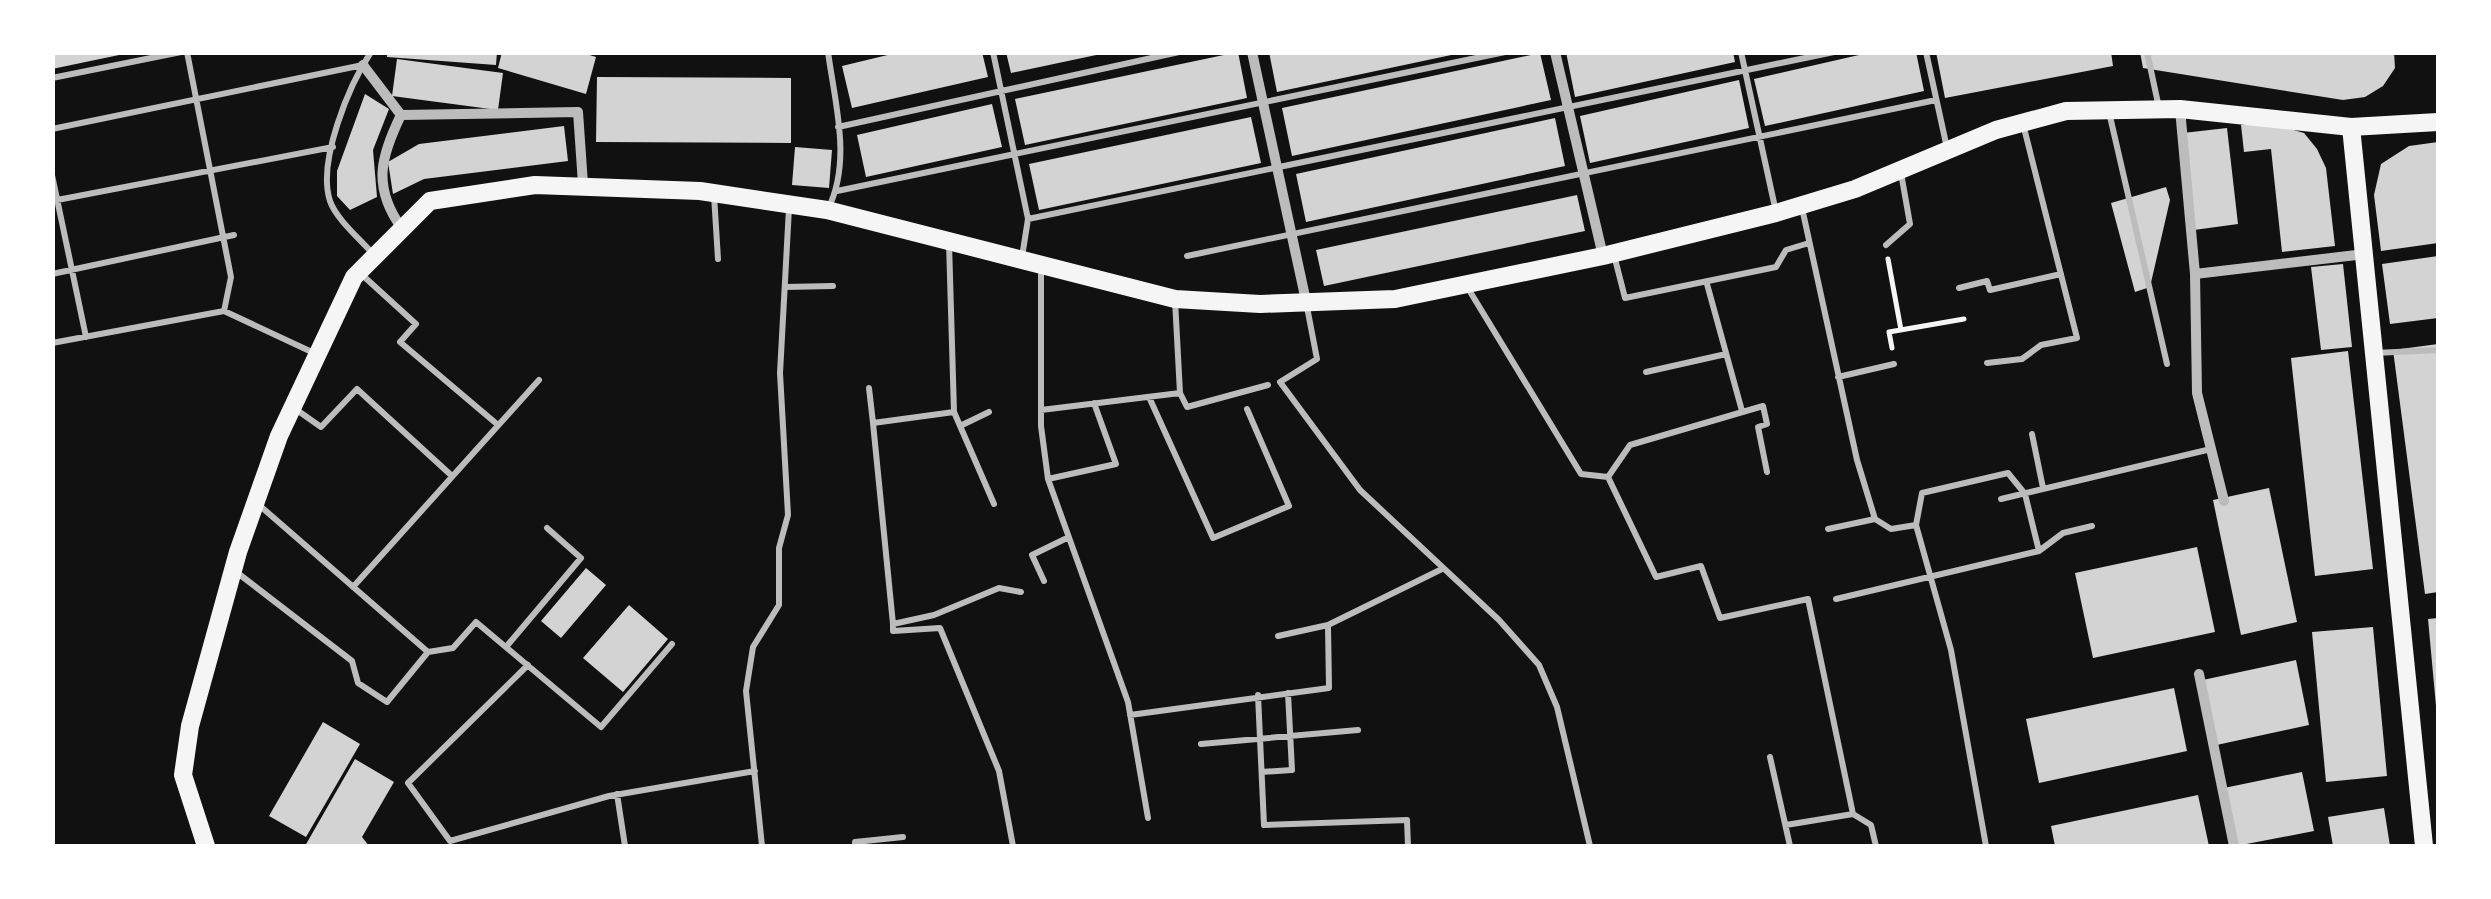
<svg xmlns="http://www.w3.org/2000/svg" width="2491" height="899" font-family="'Varela Round',sans-serif">
	<style>
		.building { fill: #d3d3d3 }
		.lines { fill: none; stroke-linecap: round; stroke-linejoin: round }
		.path { stroke: #f5f5f5; stroke-width: 5 }
		.service { stroke: #bcbcbc; stroke-width: 6 }
		.minor { stroke: #bcbcbc; stroke-width: 10 }
		.secondary { stroke: #f5f5f5; stroke-width: 18 }
	</style>
	<rect width="100%" height="100%" fill="#111"/>
	<path class="building" d="M52 52H124V54L52 69Z
		M387 52H497L496 65 387 57Z
		M502 52H580L596 57 586 94 498 68Z
		M900 52H982L988 77 852 108 842 66Z
		M1006 52H1100L1101 54 1011 73Z
		M1238 52 1247 98 1025 145 1015 99Z
		M1269 52H1456V54L1277 92Z
		M1566 52H1733L1735 62 1575 97Z
		M1872 52H1916L1924 91 1765 126 1754 79Z
		M1936 52H2111L2113 66 1945 98Z
		M2140 52H2394L2395 68 2383 86 2365 97 2343 100 2143 68Z
		M1540 53 1551 100 1292 156 1282 108Z
		M397 59 503 73 498 110 392 96Z
		M597 77 791 78V143L596 142Z
		M1739 80 1749 128 1590 163 1580 116Z
		M365 94 389 109 373 150 377 197 350 210 337 196V171Z
		M992 104 1002 147 866 177 857 135Z
		M1251 117 1261 163 1039 210 1029 164Z
		M1555 118 1565 166 1306 222 1296 174Z
		M2267 122 2304 133 2317 149 2326 168 2335 246 2282 252 2271 149 2244 152 2241 125Z
		M564 126 568 161 424 179 393 194 388 162 419 144Z
		M2227 128 2238 224 2194 230 2183 133Z
		M2438 142V243L2381 251 2374 195 2381 164 2409 146Z
		M795 147 832 150 829 188 792 185Z
		M2166 187 2170 200 2150 287 2135 292 2111 203Z
		M1577 195 1585 231 1324 286 1316 250Z
		M2438 256V318L2390 324 2382 264Z
		M2343 264 2352 347 2321 350 2311 267Z
		M2438 344V592L2425 594 2393 350Z
		M2348 351 2373 569 2315 576 2291 358Z
		M2269 488 2297 622 2241 635 2213 500Z
		M2197 547 2215 632 2093 658 2075 573Z
		M586 568 606 585 561 638 541 621Z
		M629 605 668 639 623 692 583 658Z
		M2438 618V706H2436L2428 619Z
		M2373 627 2387 776 2326 782 2312 632Z
		M2296 660 2309 725 2212 746 2198 681Z
		M2174 688 2187 751 2039 783 2026 719Z
		M323 722 360 744 306 837 269 816Z
		M355 759 394 782 362 837 369 846H305Z
		M2302 772 2314 831 2236 846 2224 788Z
		M2198 795 2209 846H2055L2051 826Z
		M2384 808 2390 846H2333L2328 817Z"/>
	<g class="lines">
		<path class="path" d="M1888 259 1901 330
			M1892 348 1889 332 1964 319"/>
		<path class="service" d="M187 52 231 277 224 311
			M371 52C349 85 317 162 330 201 336 219 361 240 374 255
			M828 52C835 104 852 161 828 209
			M993 52 1028 219 1022 257
			M1741 52 1776 212
			M1926 52 1947 148
			M2147 52 2159 108
			M52 78 181 52
			M2109 112 2167 364
			M838 127 1179 52
			M52 129 363 65
			M52 175 86 337
			M837 191 1505 52
			M714 195 718 259
			M52 201 333 147
			M1802 208 1857 460 1875 519
			M1028 219 1834 52
			M949 243 954 412 873 423 893 624 934 615 999 588 1021 592
			M1886 245 1910 224 1901 173
			M1614 255 1625 298 1776 267 1786 250 1809 243
			M1187 256 1936 100
			M1041 269V426L1048 479 1128 702 1148 818
			M360 273 416 324 400 342 498 425
			M52 274 234 235
			M1707 284 1742 411
			M1466 285 1581 474 1608 477
			M785 287 833 286
			M1959 288 1987 281 1990 290 2061 274
			M1175 300 1180 393
			M1307 307 1317 359 1280 382 1360 490 1499 620 1539 665 1557 707 1590 846
			M52 343 224 311 314 353
			M2375 353 2438 350
			M1987 363 2022 359 2041 345 2077 338 2023 124
			M1646 372 1726 354
			M1838 377 1894 364
			M869 388 873 423
			M1149 397 1213 538 1289 506 1247 409
			M294 408 321 427 357 389 452 476
			M1041 410 1180 393 1187 407 1268 385
			M954 412 994 504
			M960 426 989 412
			M2032 434 2043 488
			M1608 477 1656 577 1701 566 1720 618 1808 599 1853 814
			M1608 477 1630 445 1763 406 1767 424 1758 427 1767 472
			M1048 479 1116 464 1094 403
			M2001 499 2211 449
			M259 505 428 652
			M1875 519 1891 529 1916 525 1951 650 1986 846
			M1828 529 1875 519
			M2039 551 2063 533 2092 526
			M235 571 352 661 358 683 387 702 428 652
			M1044 581 1032 555 1067 538
			M353 587 539 380
			M1836 599 2039 551 2025 494 2008 473 1922 493 1916 525
			M893 624V631L940 628 999 771 1013 846
			M1278 636 1328 625
			M506 647 581 558 547 528
			M428 652 453 648 476 622 601 727 672 644
			M528 665 408 783 450 841 609 796 755 771
			M1258 695 1264 825 1407 820 1408 846
			M1130 715 1329 688 1328 625 1442 569
			M1201 744 1358 730
			M1770 757 1790 846
			M1262 772 1292 770 1288 693
			M617 794 625 846
			M1853 814 1871 825 1876 846
			M1786 825 1853 814
			M762 846 746 691 753 647 779 605V548L788 515 780 373 789 208
			M855 846V842L903 837"/>
		<path class="minor" d="M1252 52 1306 301
			M1555 52 1603 256
			M363 65 401 115 578 112 583 184
			M2180 109 2195 274 2197 393 2224 501
			M401 115C381 156 372 186 401 227
			M2195 274 2365 254
			M2199 674 2234 846"/>
		<path class="secondary" d="M2351 127 2424 846
			M206 846 183 775 190 726 238 552 279 436 354 277 430 201 535 185 700 191 827 210 1175 299 1260 304 1395 299 1603 256 1776 213 1855 189 1996 130 2066 111 2180 109 2351 127 2438 122"/>
	</g>
	<rect width="2491" height="899" fill="none" stroke="#ffffff" stroke-width="110"/>
</svg>
